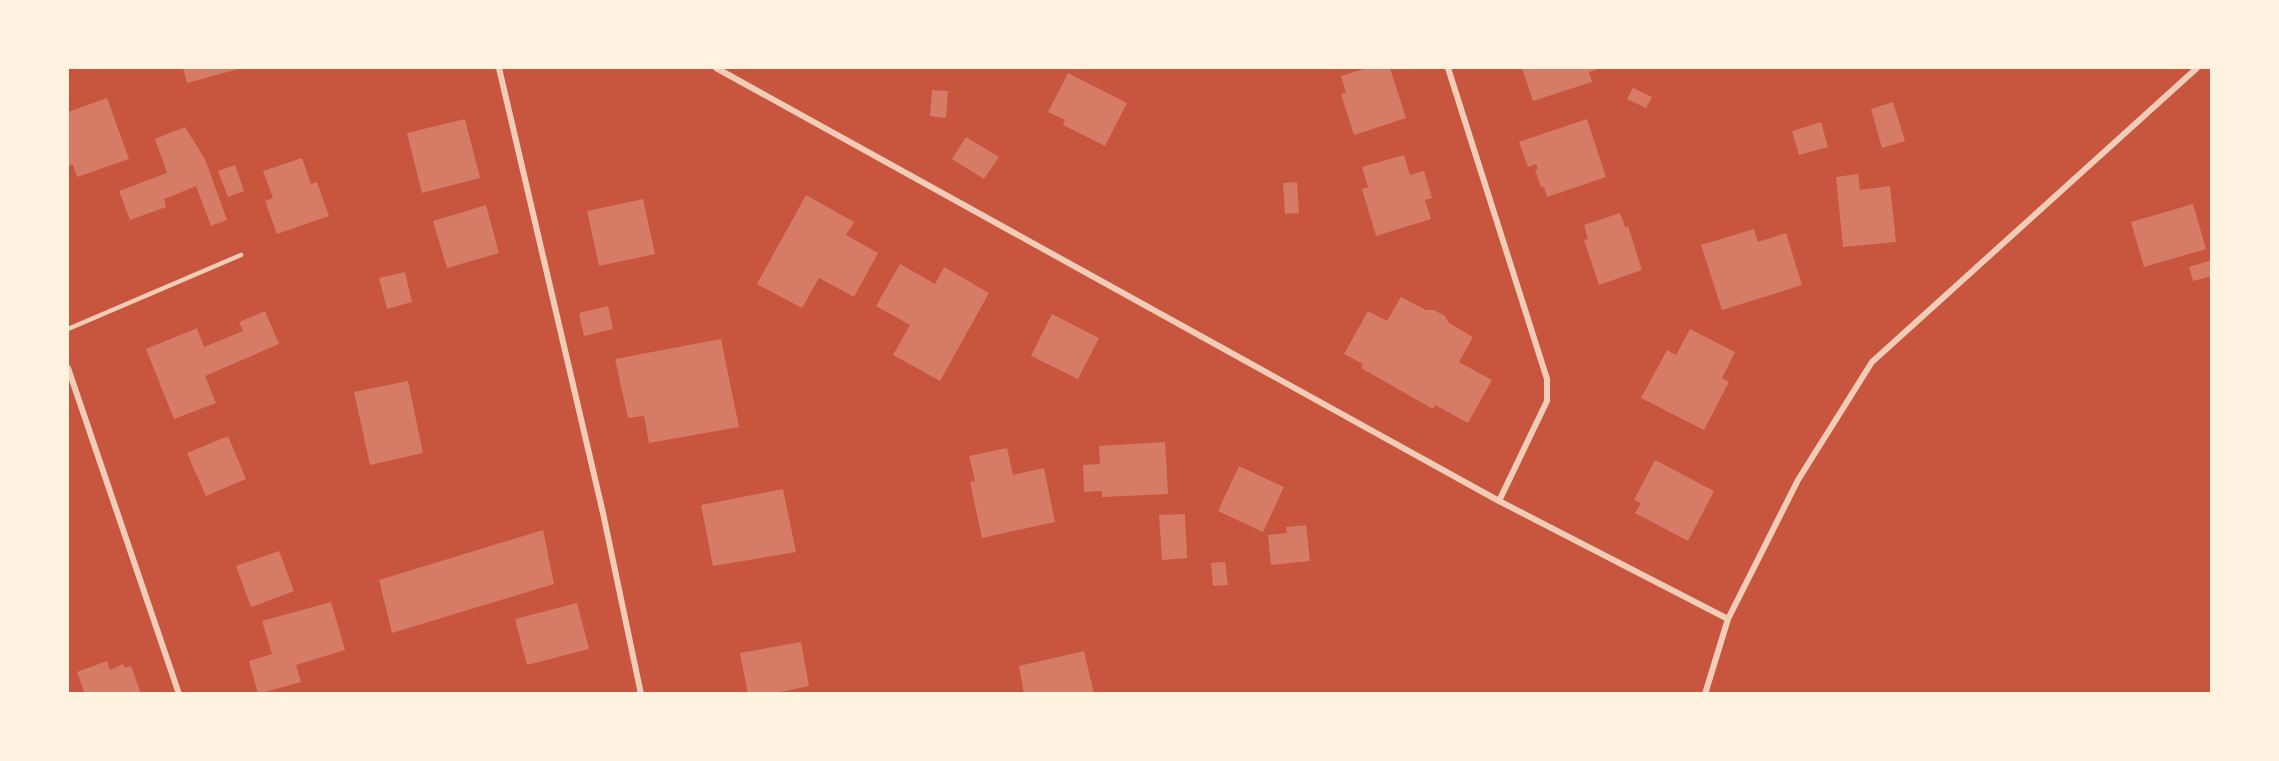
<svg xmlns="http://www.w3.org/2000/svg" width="2279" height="761" font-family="Raleway,sans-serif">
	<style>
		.building { fill: #d67c66 }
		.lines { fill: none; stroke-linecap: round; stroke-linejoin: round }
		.service { stroke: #f1ccb7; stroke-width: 4.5 }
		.minor { stroke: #f1ccb7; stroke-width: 6 }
	</style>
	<rect width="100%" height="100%" fill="#c8553d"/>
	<path class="building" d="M183 68H242L187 83Z
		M1368 68H1390L1406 118 1354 135 1341 94 1346 93 1341 76Z
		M1522 68H1597L1598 69 1589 72 1592 82 1533 101Z
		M1068 73 1127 103 1105 146 1063 125 1065 120 1048 112Z
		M1633 88 1652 97 1646 108 1627 99Z
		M932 90 948 91 946 118 930 116Z
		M107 98 129 159 77 177 73 165H68V112Z
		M1893 102 1905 141 1882 148 1871 109Z
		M465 119 480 178 422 193 407 133Z
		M1587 119 1606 177 1547 197 1544 187H1541L1535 170 1538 169 1536 164 1528 167 1519 142Z
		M1821 122 1828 147 1799 155 1792 131Z
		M185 127 205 159 227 220 211 226 196 186 164 199 166 207 130 220 119 191 167 173 155 139Z
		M966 137 999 157 984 179 952 159Z
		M1404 155 1410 175 1424 171 1432 198 1425 200 1431 219 1376 236 1362 189 1368 187 1362 167Z
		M302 158 311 184 317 182 329 216 277 234 265 201 273 198 263 171Z
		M235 165 244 191 228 197 218 171Z
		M1858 174 1860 190 1890 186 1896 242 1843 247 1836 177Z
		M1297 182 1299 213 1285 214 1283 183Z
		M806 195 854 222 846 235 878 253 854 297 819 278 802 308 757 284Z
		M643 199 655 254 599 266 587 211Z
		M2193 204 2206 249 2144 267 2131 222Z
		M486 205 499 253 447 268 433 221Z
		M1620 213 1625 227 1628 226 1642 270 1599 285 1584 240 1588 239 1584 225Z
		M1754 229 1758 242 1786 233 1802 285 1722 310 1701 245Z
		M2212 260V276L2193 281 2189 267Z
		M900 264 935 284 944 267 989 293 940 381 893 355 910 325 876 306Z
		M405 272 412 302 387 309 379 278Z
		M1401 297 1426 310H1434L1445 316 1449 323 1473 337 1459 362 1492 380 1468 423 1435 405 1433 409 1361 368 1363 364 1344 354 1368 311 1387 321Z
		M608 306 613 329 584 336 579 313Z
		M265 311 279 344 205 376 216 403 174 419 146 349 197 328 204 347 243 331 239 322Z
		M1052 314 1099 338 1078 379 1031 356Z
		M1690 329 1735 352 1722 378 1729 382 1704 430 1641 398 1667 350 1676 355Z
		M721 339 739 427 649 443 644 416 628 418 615 359Z
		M408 381 423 453 370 465 354 392Z
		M228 436 246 479 206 496 187 453Z
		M1165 442 1168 494 1102 497V491L1084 492 1083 465 1100 464 1099 446Z
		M1007 448 1013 475 1044 468 1055 522 982 538 970 482 975 481 969 456Z
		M1655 460 1714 491 1688 541 1635 513 1641 503 1634 500Z
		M1239 466 1284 487 1263 532 1218 511Z
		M783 489 796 552 713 566 701 505Z
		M1185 514 1187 558 1162 560 1159 515Z
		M1306 525 1310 561 1271 565 1268 535 1287 533 1286 527Z
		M543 530 554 584 392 633 379 580Z
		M279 551 294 591 251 607 236 566Z
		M1225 562 1228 585 1213 586 1211 563Z
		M331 602 345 650 296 665 301 682 258 694 249 661 272 654 262 621Z
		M577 603 589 649 527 665 515 619Z
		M801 642 809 686 770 694H748L740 653Z
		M1084 651 1094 694H1024L1019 666Z
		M107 661 110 670 123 664 125 668 131 666 141 694H85L77 672Z"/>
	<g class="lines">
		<path class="service" d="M68 329 241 255"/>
		<path class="minor" d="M499 68 603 513 641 694
			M716 68 1499 501 1728 619
			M1448 68 1547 379V401L1499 501
			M68 368 179 694
			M1705 694 1728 619 1798 480 1872 362 2197 68"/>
	</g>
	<rect width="2279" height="761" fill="none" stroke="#fff3e0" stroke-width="138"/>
</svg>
